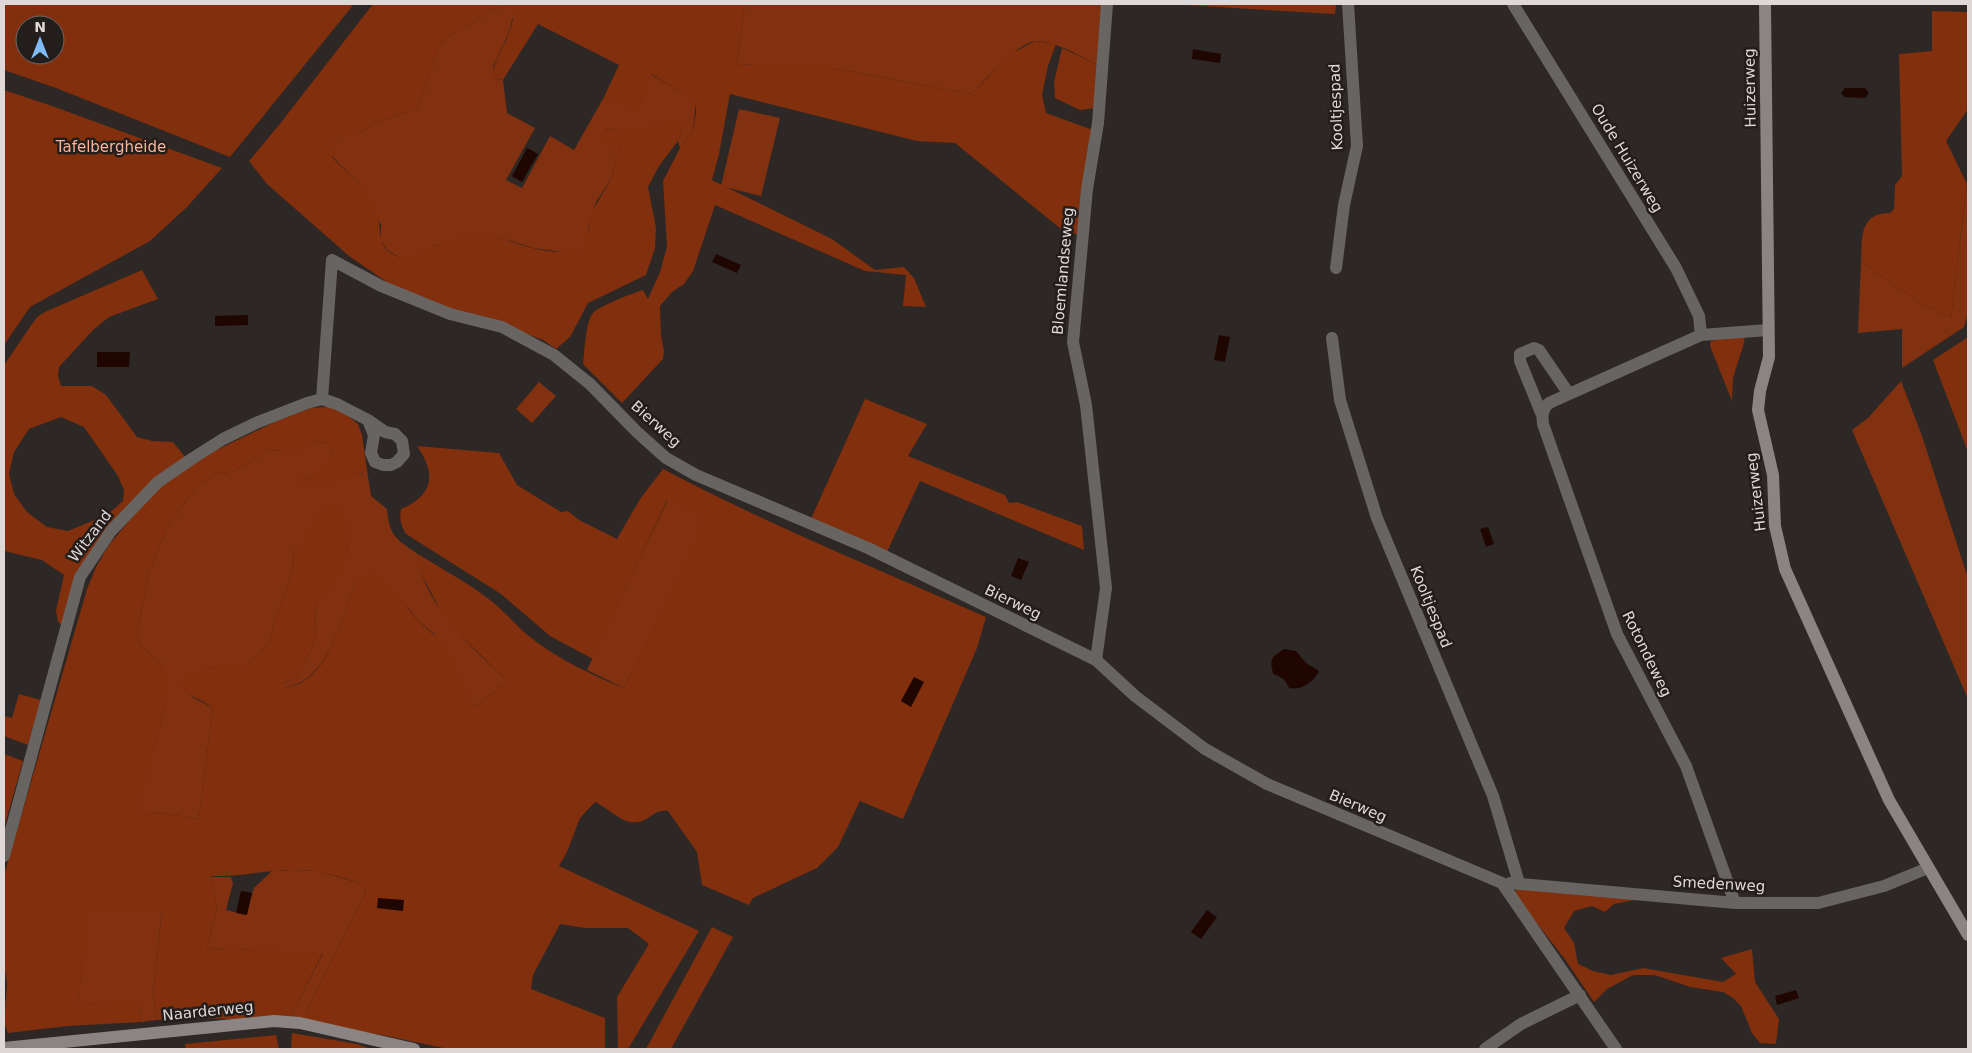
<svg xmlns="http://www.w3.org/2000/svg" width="1972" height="1053" font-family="'DejaVu Sans',sans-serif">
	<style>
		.green { fill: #81310f }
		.forest { fill: #812f0c; fill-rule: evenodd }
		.water { fill: #1f0601 }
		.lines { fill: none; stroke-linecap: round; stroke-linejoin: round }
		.minor { stroke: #676462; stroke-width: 12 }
		.secondary { stroke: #8a8583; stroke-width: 12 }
		.labels { text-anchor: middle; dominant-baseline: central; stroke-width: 5; stroke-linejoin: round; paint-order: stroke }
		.street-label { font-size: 15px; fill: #ded9d8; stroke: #231d1b }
		.park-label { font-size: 15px; fill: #fbb39a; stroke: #231d1b }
	</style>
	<rect width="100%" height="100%" fill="#2d2725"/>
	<path class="green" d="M745 4H1104L1098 65C1079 56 1058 42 1037 41 1019 41 984 81 972 94L837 69 737 64Z
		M501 7H513L514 13 509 32 493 67 494 78 503 80 507 113 535 128 506 180 522 188 550 136 574 150 604 97 638 110 650 74 696 100 693 131 680 148 678 141 683 126 619 130 603 128 621 148 616 157 612 178 596 202 588 227V241L585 249 573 253 561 252 533 248 494 236 436 245 415 257 405 258 395 255 386 249 381 240V225L359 184 332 156V148L338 134H357L377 122 418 108 441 42 486 14Z
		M739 109 780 118 761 196 721 186Z
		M1967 184 1968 314 1964 327 1902 368V329L1858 333 1861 262 1922 304 1951 318Z
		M1901 381 1922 436 1968 578V699L1852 430 1868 418Z
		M539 382 556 396 532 423 516 409Z
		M312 441 327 443 332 450 331 457 322 467 310 478 295 481 360 475 367 470 371 496 387 509C389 536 397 540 418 554 422 605 474 649 508 682L478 705 474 706 434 634 419 621 407 607 356 582C341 618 330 682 283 688L287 682 298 676 304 666 313 645 316 635 315 604C336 581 341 574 348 544L316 516 319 521 301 546 294 550C294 576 282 598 274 622 272 628 273 635 269 641 263 651 254 659 245 667H214L178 685C188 695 199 702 213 707L199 819 155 812 134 816 167 701 162 664 140 645 137 633 149 572 169 523 200 484 216 474 235 471 269 450 284 451Z
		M668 499 706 519 624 688 587 670Z
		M295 870 317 871 363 884 366 892 308 1008 306 1024 288 1022 323 953 207 948 217 908 211 877H231L233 883 226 910 246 915 254 888 272 871Z
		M162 911 153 992 157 1020 141 1022 140 1004 78 1005 88 912Z"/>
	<path class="forest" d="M4 4H354L230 157 56 88 4 70ZM25 25H55V55H25Z
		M373 4H745L737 64 826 67 972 94 1009 55 1035 41 1056 44 1048 66 1042 95 1046 113 1093 130 1080 234 1066 233 955 143 917 141 730 94 719 154 712 180 832 239 875 270 904 267 914 278 926 307 903 306 906 275 865 271 715 205 693 271 684 284 672 292 660 306 661 336 664 351 663 359 622 403 583 364C585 350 585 323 593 313 599 306 633 293 643 290L648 299 660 272 667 247 663 181 680 148 693 131 696 112 695 100 651 74 638 111 604 97 619 65 538 24 503 80 494 78 492 74C497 51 516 31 513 7H501L486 14 441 42 418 108 377 122 357 134H338L332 148V157C347 173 366 187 376 209 381 221 378 244 388 251 407 265 419 252 437 245 448 241 462 237 474 236 480 236 487 236 493 236 500 237 508 241 515 243 537 250 562 256 585 249L591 213 612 178 616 157 621 148 599 143 603 128 619 130 678 122 683 126 678 141 659 166 648 187 656 228 655 248 646 275 588 303 570 337 556 349 543 340 508 327 404 294 349 256 267 184 249 161 279 125Z
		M1167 4H1336L1335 14Z
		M1932 11 1968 12V109L1946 141 1967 184 1951 318 1922 304 1861 262C1862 238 1859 213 1890 213L1894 209 1895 185 1902 176 1899 54 1932 51Z
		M1062 48 1098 65 1095 108 1080 110 1055 98 1054 82Z
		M4 90 52 106 222 168 187 207 150 241 30 307 4 345Z
		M142 270 158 299 109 317 93 330 59 367 58 376 61 386H92L106 395 137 437 152 441 173 442 185 457 105 532 64 626 58 622 56 611 64 575 42 560 4 551V365L32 324 38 316 47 311ZM61 417 84 427 118 476 124 490 123 501 107 515 68 531 47 527 27 512 14 494 9 474 14 452 29 429Z
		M1745 334 1744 343 1733 378 1732 401 1710 346 1711 341Z
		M1968 337V452L1933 360Z
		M865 399 927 424 908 456 1005 495 1009 503 1017 502 1082 526 1084 550 920 481 886 554 810 521Z
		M324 407H337L358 424 362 435 367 470C345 486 317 482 292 481L310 478 331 457 332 450 327 443 312 441 298 452 269 450 235 471 216 474 200 484 169 523 149 572 137 633 140 645 162 664 166 677 167 701 135 815 155 812 199 819 213 707 186 693 178 685C192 664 223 667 245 667 254 659 263 651 269 641 273 635 272 628 274 622 282 598 294 576 294 550L301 546 308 528 319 521 315 516 335 501C352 523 352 556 336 580 331 588 322 596 315 604L316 635 313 645 304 666 298 676 287 682 284 688C330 683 341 617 356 582L363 575 371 573C392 583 402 603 417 619 427 630 439 637 447 650 457 668 464 688 474 706L478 705 508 682 451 626 440 610 424 579 419 565 418 554C442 569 467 582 490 600 502 609 512 621 523 631 550 655 591 675 624 688L705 519 667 500 593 659 550 636 501 594 406 534C401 526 399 519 401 509 433 495 437 475 417 446L499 453 517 485 561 512 568 511 579 520 617 539 640 499 663 469C767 524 878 569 986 617L977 648 903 819 860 801 838 847 817 868 753 898 749 905 702 885 697 852 668 811C653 809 651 820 638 822 622 825 609 808 595 802L580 818 567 852 559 866 699 931 628 1049H618L617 997 649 944 628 928H585L560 924 533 975 531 989 605 1018V1049H448L382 1035 306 1024 308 1008 366 892 363 884C340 877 317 869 293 870 266 870 239 877 211 876L217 908 207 948 323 952 288 1022 205 1018 157 1020 153 992 162 912H89L78 1005 140 1003 141 1022 68 1026 8 1033 4 1023 7 984 4 964V875L87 589 96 567 109 545 157 487 204 456 277 421 311 408Z
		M19 694 41 700 28 745 4 736V716L12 718Z
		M4 754 23 761 4 828Z
		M1521 887 1639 899 1614 904 1605 912 1592 906 1574 911 1564 928 1574 943 1578 964 1593 971 1611 975 1643 968 1723 982 1736 974 1721 958 1752 949 1755 982 1779 1019 1776 1044 1760 1043 1752 1033 1741 1006 1733 998 1723 992 1690 987 1655 975H1633L1607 989 1594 1002 1564 958 1514 894 1516 890Z
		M712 927 733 937 671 1049H646Z
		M292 1033 357 1044 371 1049H291Z
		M276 1035 279 1049H186L185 1044Z"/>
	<path class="water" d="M1193 49 1221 54 1220 63 1192 59Z
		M1845 88H1865L1869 93 1865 98 1845 97 1841 93Z
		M527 148 538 154 522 182 512 176Z
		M716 254 741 265 737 273 712 262Z
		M248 315V325L215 326V316Z
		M1219 335 1230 337 1225 362 1214 360Z
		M97 352H130L129 367H97Z
		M1488 527 1494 544 1486 547 1480 529Z
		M1018 558 1029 562 1021 580 1011 576Z
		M1284 649 1296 651 1306 663 1319 671C1314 682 1301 691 1289 688 1286 680 1282 677 1273 674L1271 663 1273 657Z
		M914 677 924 682 911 707 901 701Z
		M241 891 252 893 247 915 236 913Z
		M378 898 404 900 403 911 377 908Z
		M1207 910 1217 917 1201 939 1191 932Z
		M1796 990 1799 998 1777 1005 1775 996Z"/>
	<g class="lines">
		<path class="minor" d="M1513 4 1676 268 1699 316 1701 335
			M1336 268 1344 205 1357 146 1348 4
			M1332 338 1340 400 1377 518 1493 796 1519 883
			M322 399 332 260 381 286 450 314 502 327 554 355 590 384 637 432 666 458 696 475 868 548 1096 660 1135 696 1205 749 1267 784 1502 883 1616 1049
			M1542 415 1520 361V354L1534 348 1539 350 1569 394
			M1096 660 1106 588 1086 405 1073 342 1087 189 1098 123 1107 4
			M4 856 80 577 111 531 158 482 193 458 223 439 256 423 307 403 322 399 337 404 368 420 385 432 395 434 402 441 404 454 397 462 391 465H383L375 462 371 453 374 435 368 420
			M1510 883 1735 903H1818L1884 886 1928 868
			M1735 903 1686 766 1617 634 1543 424C1542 415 1542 409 1549 403L1701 335 1768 330
			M1485 1049 1521 1024 1580 995"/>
		<path class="secondary" d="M1765 4 1769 357 1760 391 1758 410 1773 475 1775 526 1785 569 1889 800 1968 935
			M4 1048 274 1021 300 1023 414 1049"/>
	</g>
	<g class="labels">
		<g class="street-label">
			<text transform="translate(1750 88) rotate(-91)">Huizerweg</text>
			<text transform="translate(1336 107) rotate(-92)">Kooltjespad</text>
			<text transform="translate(1627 158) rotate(59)">Oude Huizerweg</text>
			<text transform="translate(1063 271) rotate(-85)">Bloemlandseweg</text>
			<text transform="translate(656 424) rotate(42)">Bierweg</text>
			<text transform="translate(1756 492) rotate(-97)">Huizerweg</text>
			<text transform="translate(90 536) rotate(-53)">Witzand</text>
			<text transform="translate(1013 602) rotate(26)">Bierweg</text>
			<text transform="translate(1431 607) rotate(68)">Kooltjespad</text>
			<text transform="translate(1647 654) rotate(64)">Rotondeweg</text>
			<text transform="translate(1358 806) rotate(23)">Bierweg</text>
			<text transform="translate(1719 884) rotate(3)">Smedenweg</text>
			<text transform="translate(208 1011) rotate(-6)">Naarderweg</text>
		</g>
		<g class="park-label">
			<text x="111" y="147">Tafelbergheide</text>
		</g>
	</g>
	<rect width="1972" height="1053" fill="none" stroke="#ded9d8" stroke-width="10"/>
	<g transform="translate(40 40)"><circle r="24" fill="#231d1b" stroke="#6e6867"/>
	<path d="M0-4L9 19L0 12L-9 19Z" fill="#81bcfa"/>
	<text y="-8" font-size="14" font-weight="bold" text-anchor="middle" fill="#ded9d8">N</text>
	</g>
</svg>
